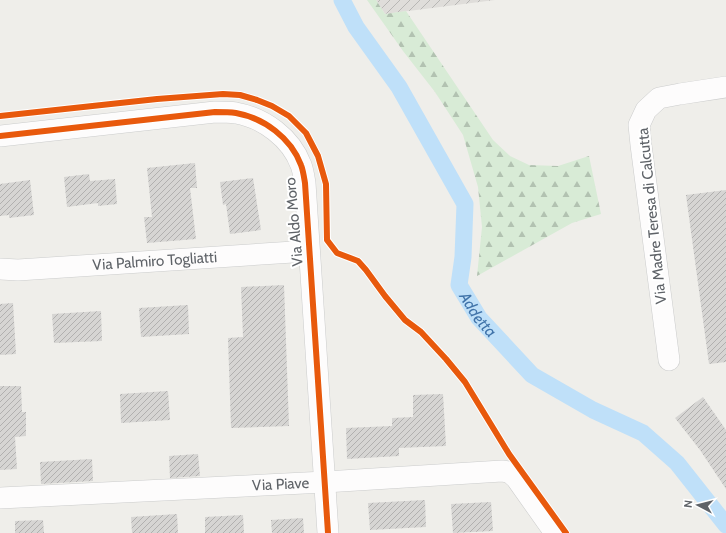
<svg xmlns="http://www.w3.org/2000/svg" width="726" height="533" font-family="Cabin,sans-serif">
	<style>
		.industrial { fill: url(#industrial-furrows) }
		.forest { fill: url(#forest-firs) }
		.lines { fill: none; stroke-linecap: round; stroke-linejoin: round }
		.canal { stroke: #bfe0f9; stroke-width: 17 }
		.building { fill: url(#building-hatch) }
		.minor-casing { stroke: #cbcccc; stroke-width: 22 }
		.minor { stroke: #fdfcfc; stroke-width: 21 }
		.cycleway-casing { stroke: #fff; stroke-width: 8 }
		.cycleway { stroke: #e8590c; stroke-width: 6 }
		.labels { text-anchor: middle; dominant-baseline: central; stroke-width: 4; stroke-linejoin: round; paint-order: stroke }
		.street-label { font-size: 15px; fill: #5f6368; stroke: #fff }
		.water-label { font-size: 16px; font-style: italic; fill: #4174aa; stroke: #fff }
	</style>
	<defs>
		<pattern id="industrial-furrows" width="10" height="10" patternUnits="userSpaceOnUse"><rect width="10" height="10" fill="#dfddda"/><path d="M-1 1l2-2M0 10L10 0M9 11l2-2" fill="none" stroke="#b8b7b5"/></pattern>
		<pattern id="forest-firs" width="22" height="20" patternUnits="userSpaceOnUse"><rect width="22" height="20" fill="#d8ebd6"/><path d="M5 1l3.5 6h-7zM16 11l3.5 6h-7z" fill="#b2c2b1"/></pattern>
		<pattern id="building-hatch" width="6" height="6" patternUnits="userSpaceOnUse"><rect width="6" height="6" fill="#d6d5d3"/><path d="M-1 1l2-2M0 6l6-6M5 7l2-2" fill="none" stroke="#b1b0af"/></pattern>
	</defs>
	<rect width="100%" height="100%" fill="#efeeea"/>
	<path class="industrial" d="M376 0H495L385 14Z"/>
	<path class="forest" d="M367 0H376L385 14 406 11 493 140 510 156 529 165 558 166 589 156 601 214 572 223 477 276 482 227 478 187 463 135 435 92 403 51Z"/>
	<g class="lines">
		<path class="canal" id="s1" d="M342 0 356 27 399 87 465 204 463 257 459 285 479 318 532 375 593 410 643 433 677 463 726 525"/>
	</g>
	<path class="building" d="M195 163 197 188H190L196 239 147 243 144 217H152L147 168Z
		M89 174 90 181 115 179 117 204 98 206V203L67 207 64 177Z
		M253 178 261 230 230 234 226 204 223 205 220 182Z
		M30 180 34 215 9 218V215L0 216V184Z
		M726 190V362L709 364 686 195Z
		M284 285 289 426 231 428 228 338 243 337 241 287Z
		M13 303 16 354 0 355V304Z
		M188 305 189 334 141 337 139 308Z
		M101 311 102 341 54 343 52 314Z
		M0 386H21L22 412H26V436L15 437 17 469 0 470Z
		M168 391 170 420 121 423 120 394Z
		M443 394 446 446 399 448V456L347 459 346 428 392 426V418L413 417V395Z
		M703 397 726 430V489L700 450 675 418Z
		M198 454 200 476 170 478 169 456Z
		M92 459 93 481 41 484 40 462Z
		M425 500 426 527 370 530 368 503Z
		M491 502 493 531 453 533 451 504Z
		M177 514 178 533H132L131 517Z
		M243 515 244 533H205V517Z
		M303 518 304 533H272L271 520Z
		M43 520 44 533H15V521Z"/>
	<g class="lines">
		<g class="minor-casing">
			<g id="minor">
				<path d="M0 136 215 112C222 112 229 112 236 113 264 118 291 138 301 165 303 170 304 177 305 183L328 533"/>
				<path id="s2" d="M0 269 18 270 309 251"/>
				<path d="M669 360 641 145 639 125 646 110 659 98 680 94 726 87"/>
				<path id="s3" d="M0 498 325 482 502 471 509 472 516 478 555 533"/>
			</g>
		</g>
		<use href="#minor" class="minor"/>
		<g class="cycleway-casing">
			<path id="cycleway" d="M0 116 157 99 223 94 240 95 257 100 272 106 289 116 306 133 318 156 326 184 327 240 337 253 358 261 366 270 385 296 405 320 421 332 446 359 465 382 509 454 566 533
				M0 136 215 112C222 112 229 112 236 113 264 118 291 138 301 165 303 170 304 177 305 183L328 533"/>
		</g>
		<use href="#cycleway" class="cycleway"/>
	</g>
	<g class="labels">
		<g class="street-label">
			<text transform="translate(652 216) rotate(-96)">Via Madre Teresa di Calcutta</text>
			<text transform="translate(294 222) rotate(-95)">Via Aldo Moro</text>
			<text stroke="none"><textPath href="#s2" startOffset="155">Via Palmiro Togliatti</textPath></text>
			<text stroke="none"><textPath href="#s3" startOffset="281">Via Piave</textPath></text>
		</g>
		<g class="water-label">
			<text stroke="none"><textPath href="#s1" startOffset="355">Addetta</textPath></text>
		</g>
	</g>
	<g transform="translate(698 505) rotate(277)" stroke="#ffffff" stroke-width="3" paint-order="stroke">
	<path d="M0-3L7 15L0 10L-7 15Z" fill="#5f6368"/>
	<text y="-6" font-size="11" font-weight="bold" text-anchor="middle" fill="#5f6368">N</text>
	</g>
</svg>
